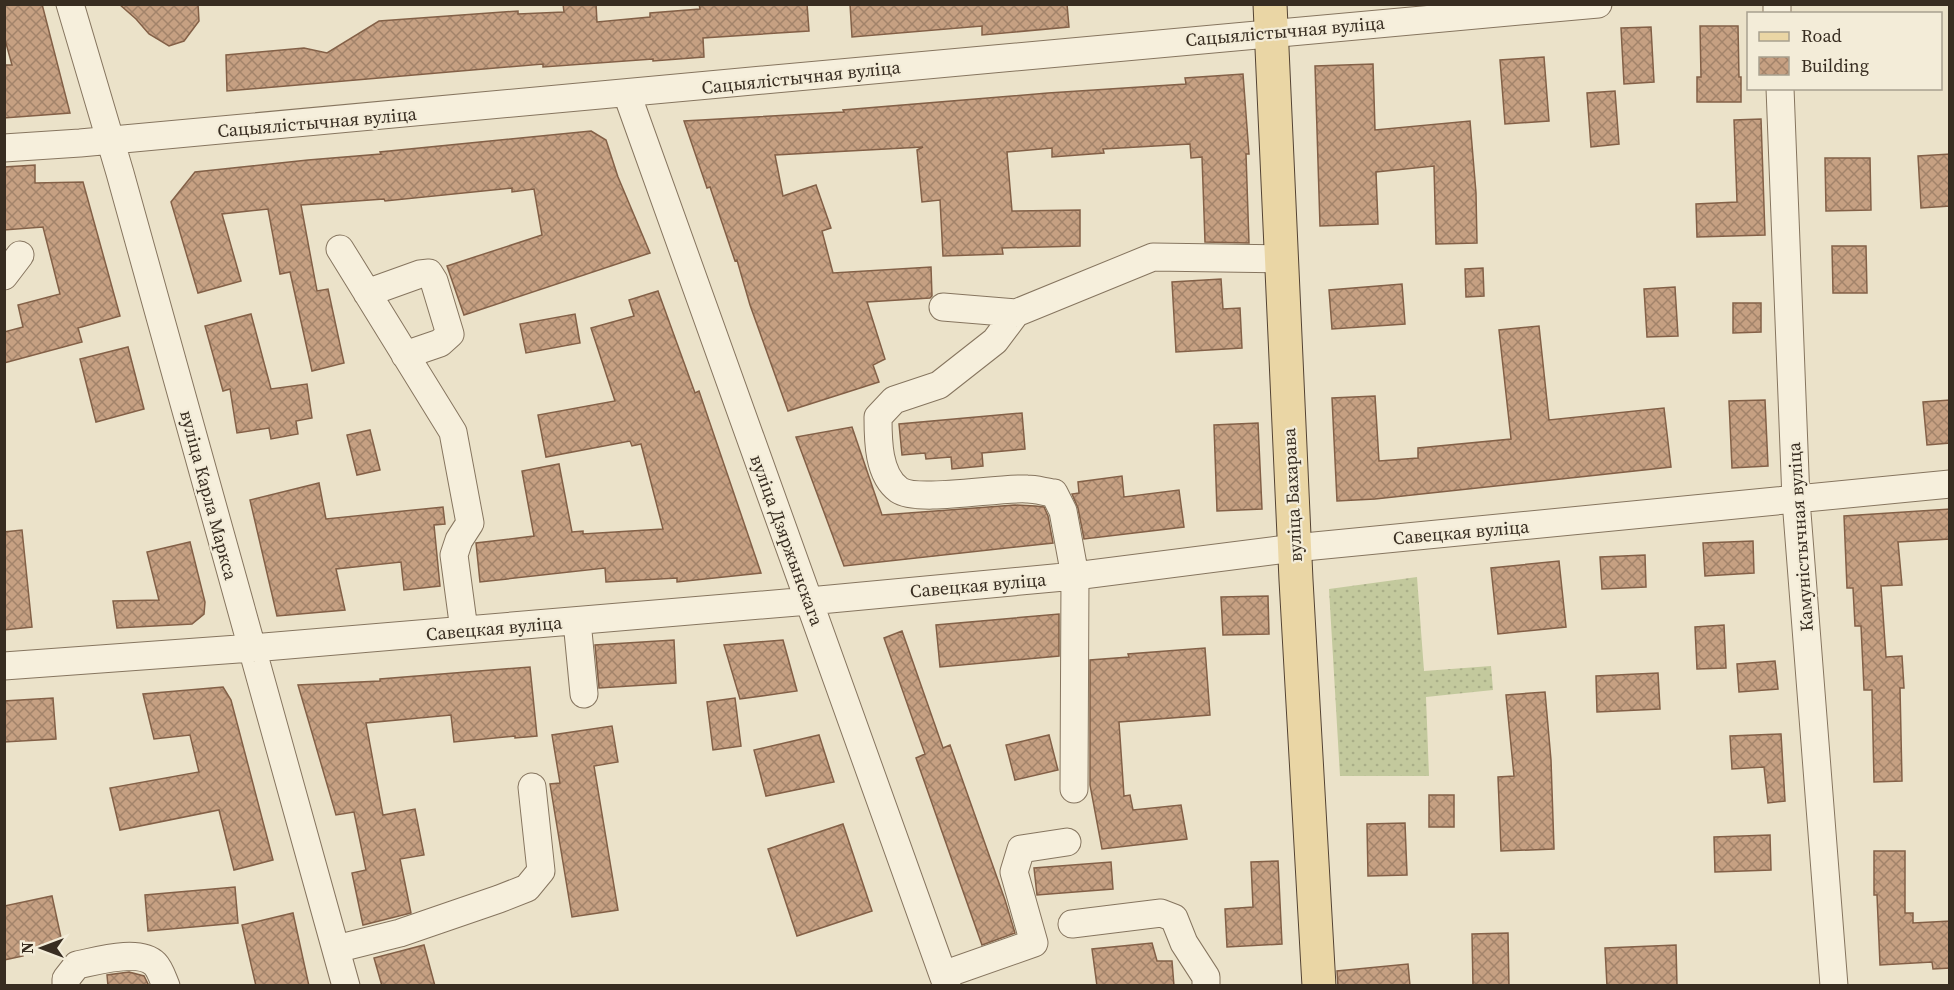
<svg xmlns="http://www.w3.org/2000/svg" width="1954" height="990" font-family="'Source Serif 4',serif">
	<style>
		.grass { fill: url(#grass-dots) }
		.building { fill: url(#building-cross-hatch); stroke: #836047; stroke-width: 1.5 }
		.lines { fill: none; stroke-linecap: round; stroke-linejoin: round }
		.minor-casing { stroke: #86755f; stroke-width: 29 }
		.major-casing { stroke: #544333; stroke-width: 35 }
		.minor { stroke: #f6efdc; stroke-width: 27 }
		.major { stroke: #ead6a5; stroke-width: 33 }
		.labels { text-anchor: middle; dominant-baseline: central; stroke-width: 4.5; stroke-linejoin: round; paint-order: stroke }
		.street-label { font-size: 18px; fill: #382d21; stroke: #f3ecd8 }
	</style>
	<defs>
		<pattern id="grass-dots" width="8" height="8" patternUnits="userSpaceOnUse" patternTransform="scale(1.5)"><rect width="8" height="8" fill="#c3c99d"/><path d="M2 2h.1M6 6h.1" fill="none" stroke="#a8ad87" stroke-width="1.8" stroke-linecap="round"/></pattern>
		<pattern id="building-cross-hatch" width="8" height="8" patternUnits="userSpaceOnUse" patternTransform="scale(1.5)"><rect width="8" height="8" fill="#c6a082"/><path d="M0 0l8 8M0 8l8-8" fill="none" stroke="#a2836a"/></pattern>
	</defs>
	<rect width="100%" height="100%" fill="#ebe2c9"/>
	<path class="grass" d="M1417 577 1424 671 1491 666 1493 690 1426 697 1429 776H1340L1329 589Z"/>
	<path class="building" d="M4 4H42L70 113 4 118V65H12L4 36Z
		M119 4H198L199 21 184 41 169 46 149 34 136 19Z
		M563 4H596L597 22 650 17V13L700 9 699 4H807L809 31 703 38 704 57 653 61V59L543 67V64L227 91 226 55 304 48 327 53 379 21 518 11V14L564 12Z
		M850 4H1067L1069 27 982 35V26L852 37Z
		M1700 26H1738L1739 77H1741V102H1697V77H1701Z
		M1651 27 1654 82 1624 84 1621 28Z
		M1544 57 1549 121 1505 124 1500 60Z
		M1373 64 1375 130 1470 121 1476 193 1477 243 1436 244 1434 166 1376 172 1378 224 1320 226 1315 66Z
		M1243 74 1249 154H1246L1249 243 1205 242 1202 157 1191 158 1190 144 1103 149 1104 153 1052 157V148L1007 152 1012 211 1080 210V246L1002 248 1003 254 943 256 940 200 922 202 917 150 923 147 775 155 783 196 816 185 831 228 822 231 833 273 931 267 932 296 930 298 867 302 885 359 873 365 879 382 788 411 750 305 737 260 735 261 710 187 707 188 684 121 844 112 843 110 1048 93 1186 84 1185 78Z
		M1615 91 1619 144 1591 147 1587 93Z
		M1761 119 1765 235 1697 237 1696 204 1737 202 1734 120Z
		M591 131 606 140 618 177 650 253 464 315 447 266 542 235 534 189 512 192V188L385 201 384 199 301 205 317 291 328 289 344 363 312 371 290 272 280 274 268 209 222 214 241 281 198 293 171 202 195 172 308 160 381 154 380 152Z
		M1950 154V206L1921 208 1918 156Z
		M1825 158H1870L1871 210 1826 211Z
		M35 165V183L83 182 120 316 78 328 82 342 4 363V332L23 327 18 305 60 294 43 227 4 230V167Z
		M1832 246H1866L1867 293H1833Z
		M1483 268 1484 296 1466 297 1465 269Z
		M1221 279 1223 309 1240 308 1242 348 1176 352 1172 282Z
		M1402 284 1405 324 1332 329 1329 290Z
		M1675 287 1678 336 1647 337 1644 289Z
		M658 291 695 393 699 391 761 573 677 582V578L606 582 605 568 480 582 476 543 534 536 522 471 559 464 572 532 583 531V534L663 529 641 444 632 446 630 441 546 457 538 415 615 401 591 328 634 316 629 300Z
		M1733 303H1761V332L1733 333Z
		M251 314 271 389 307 384 312 418 296 421 298 434 271 439 269 428 237 433 230 389 223 391 205 326Z
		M575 314 580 343 526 353 520 324Z
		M1539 326 1549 420 1664 408 1671 467 1375 499 1337 501 1332 398 1375 396 1379 461 1418 458V448L1511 439 1499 330Z
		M128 347 144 409 96 422 80 359Z
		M1765 400 1768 466 1732 468 1729 401Z
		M1950 400V443L1927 445 1923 402Z
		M1022 413 1025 449 982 453 983 466 952 469 951 457 926 459 925 453 902 455 899 424Z
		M1258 423 1262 509 1217 511 1214 425Z
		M852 427 882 515 1015 505 1035 506 1044 507 1048 516 1053 543 844 566 796 437Z
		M370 430 380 470 357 475 347 435Z
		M1122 476 1124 497 1179 490 1184 527 1084 539 1078 508 1072 494 1079 493 1078 482Z
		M319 483 326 519 443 507 445 524 434 525 440 586 404 590 401 562 336 569 345 610 277 616 250 500Z
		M1950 509V539L1898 542 1902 585 1881 586 1886 657 1902 656 1904 688H1900L1902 781 1874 782 1872 690H1864L1861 626H1855L1853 588H1847L1844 516Z
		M22 530 32 627 4 630V532Z
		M1753 541 1754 573 1705 576 1703 543Z
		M190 542 205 602 204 614 192 624 117 628 113 601 159 600 147 552Z
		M1645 555 1646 587 1602 589 1600 557Z
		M1559 561 1566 627 1498 634 1491 568Z
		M1268 596 1269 634 1223 635 1221 597Z
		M1059 614V656L940 667 936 625Z
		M1724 625 1726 668 1697 669 1695 627Z
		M902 631 943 748 950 745 1005 900 1015 933 982 945 916 758 925 754 884 638Z
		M674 640 676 683 599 688 595 645Z
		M783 640 797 691 740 699 724 645Z
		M1205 648 1210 715 1119 722 1124 796 1130 795 1133 810 1181 805 1187 839 1102 849 1090 785V660L1129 657 1128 654Z
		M1775 661 1778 689 1739 692 1737 664Z
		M530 667 537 736 515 738V736L454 742 451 715 366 723 383 815 415 809 424 855 400 859 411 913 363 925 352 873 366 870 354 812 336 815 298 685 380 681V679Z
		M1658 673 1660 709 1597 712 1596 676Z
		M223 687 231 700 273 860 234 870 219 810 120 830 110 788 199 772 190 735 154 739 143 694Z
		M1545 692 1551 760 1554 849 1501 851 1498 777 1514 776 1506 695Z
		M53 698 56 739 4 742V701Z
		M735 698 741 746 713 750 707 702Z
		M612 726 618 762 594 766 618 910 572 917 550 784 560 783 552 735Z
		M1781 734 1785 801 1768 803 1764 767 1732 769 1730 736Z
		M819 735 834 782 766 796 754 750Z
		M1049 735 1058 770 1015 780 1006 745Z
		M1429 795H1454V827H1429Z
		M1405 823 1407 875 1368 876 1367 824Z
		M843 824 872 911 797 936 768 849Z
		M1770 835 1771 870 1715 872 1714 837Z
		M1874 851H1905V913H1913V923L1950 921V968L1933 969 1932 962 1880 965 1877 895H1874Z
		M1278 861 1282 944 1227 947 1225 909 1253 907 1251 862Z
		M1111 862 1113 889 1037 895 1034 868Z
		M235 887 238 923 148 931 145 895Z
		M52 896 62 942 22 951 23 956 4 960V906Z
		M293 913 309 986H256L242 925Z
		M1508 933 1509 986H1473L1472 934Z
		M1152 943 1157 961H1172L1174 986H1097L1092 949Z
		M424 945 435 986H382L374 958Z
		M1676 945 1677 986H1607L1605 948Z
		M1408 964 1410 986H1338L1337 971Z
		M129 972 144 976 149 986H108L107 975Z"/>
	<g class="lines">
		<g class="minor-casing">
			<path id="minor" d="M70 4 120 173 346 986
				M1777 4V14
				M1780 88 1796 500 1834 986
				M627 94 947 986
				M4 148 80 143C586 98 1092 47 1598 4
				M340 249 453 432 470 523 459 540 454 555 464 630
				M4 276 20 255
				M367 293 420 274 429 273 434 281 450 334 440 343 405 355
				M943 307 1016 313 1153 257 1281 259
				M1016 313 995 341 939 385 894 400 878 417C878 440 878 475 899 490 918 503 999 487 1027 489 1036 489 1045 492 1054 493L1063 511 1075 576 1074 789
				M577 621 584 694
				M4 666 252 648 809 601 1075 576 1294 548 1950 484
				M1072 924 1161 913 1174 918 1184 943 1206 977V986
				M336 949 400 933 499 899 527 888 541 871 532 787
				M943 975 1034 943 1014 872 1021 849 1067 842
				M66 986V979L77 965C97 961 139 948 155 964 160 969 163 979 166 986"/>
		</g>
		<g class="major-casing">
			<path id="major" d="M1270 4 1296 580 1319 986"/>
		</g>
		<use href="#minor" class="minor"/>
		<use href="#major" class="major"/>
	</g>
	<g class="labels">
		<g class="street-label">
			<text transform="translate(1285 31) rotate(-5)">Сацыялістычная вуліца</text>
			<text transform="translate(801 77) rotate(-6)">Сацыялістычная вуліца</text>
			<text transform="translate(317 122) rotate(-5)">Сацыялістычная вуліца</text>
			<text transform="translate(209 495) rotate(75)">вуліца Карла Маркса</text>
			<text transform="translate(1292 495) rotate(-93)">вуліца Бахарава</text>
			<text transform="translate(1461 532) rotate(-5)">Савецкая вуліца</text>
			<text transform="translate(1800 537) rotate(-94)">Камуністычная вуліца</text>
			<text transform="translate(787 540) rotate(70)">вуліца Дзяржынскага</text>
			<text transform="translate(978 585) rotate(-5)">Савецкая вуліца</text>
			<text transform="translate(494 628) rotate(-5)">Савецкая вуліца</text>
		</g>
	</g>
	<rect width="1954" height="990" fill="none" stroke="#382d21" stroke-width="12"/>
	<rect x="1747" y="12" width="195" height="78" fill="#f3ecd8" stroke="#a8a08f" stroke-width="1.5"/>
	<rect x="1759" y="32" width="30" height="9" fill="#ead6a5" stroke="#a8a08f" stroke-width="1.5"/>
	<text x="1801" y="42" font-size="18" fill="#382d21">Road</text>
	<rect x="1759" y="57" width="30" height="18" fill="url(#building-cross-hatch)" stroke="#a8a08f" stroke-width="1.5"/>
	<text x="1801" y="72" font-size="18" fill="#382d21">Building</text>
	<g transform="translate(42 948) rotate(270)" stroke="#f3ecd8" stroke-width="4.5" paint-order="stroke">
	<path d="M0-4.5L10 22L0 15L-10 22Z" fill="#382d21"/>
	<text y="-9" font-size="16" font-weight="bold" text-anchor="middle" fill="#382d21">N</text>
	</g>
</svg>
